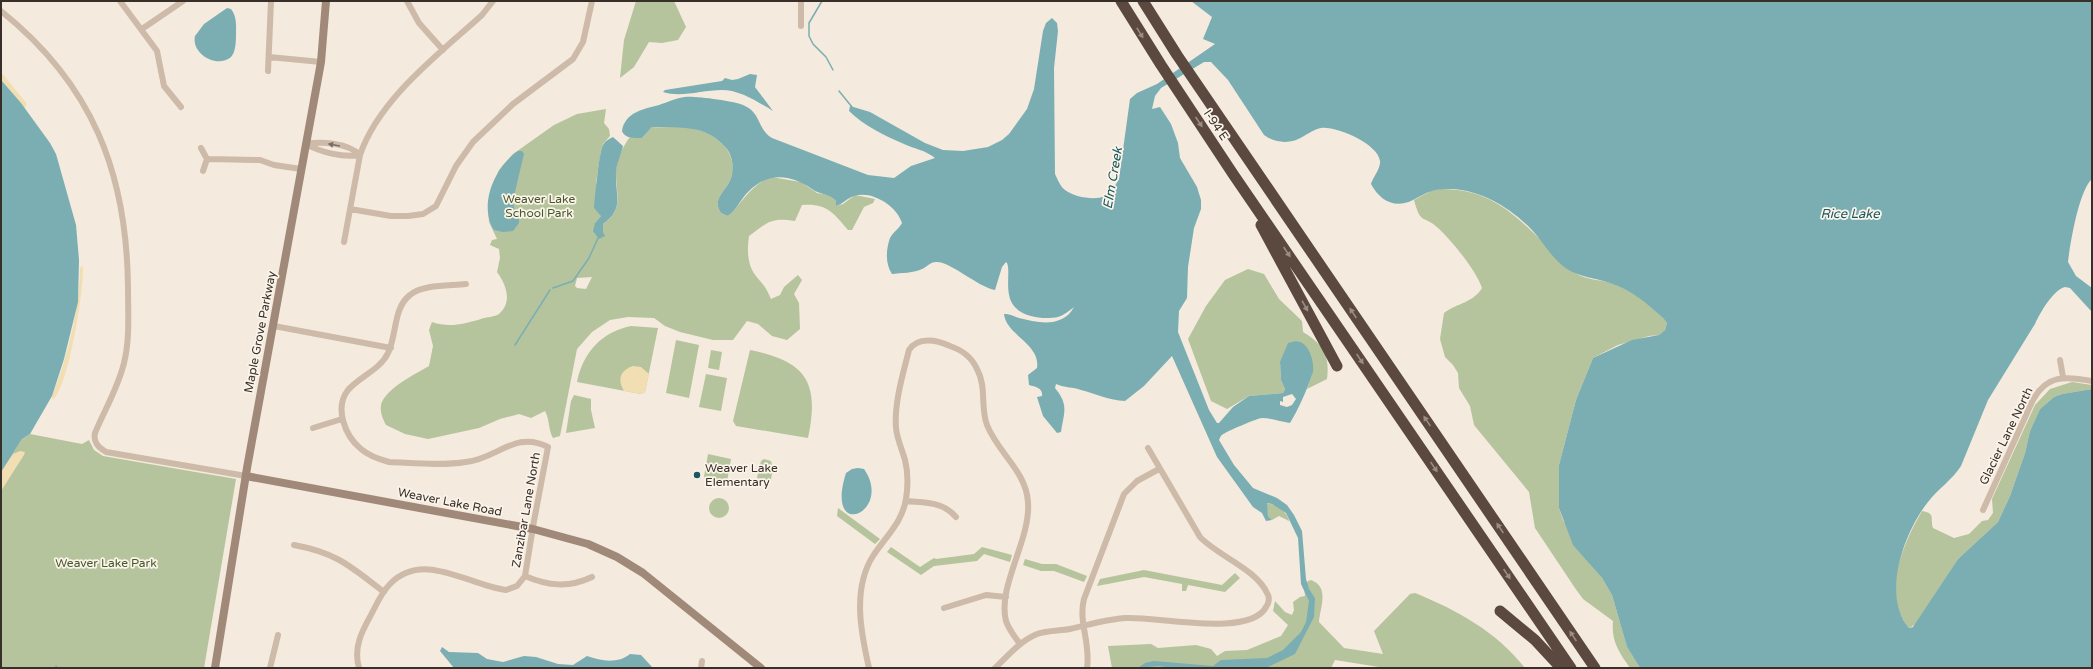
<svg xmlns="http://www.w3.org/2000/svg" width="2093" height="669" font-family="'Varela Round',sans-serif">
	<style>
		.green { fill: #b5c49c; fill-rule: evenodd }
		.sand { fill: #f1deb2 }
		.water { fill: #7aaeb3; fill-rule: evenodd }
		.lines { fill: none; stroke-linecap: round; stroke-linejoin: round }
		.stream { stroke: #7aaeb3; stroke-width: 1.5 }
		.minor { stroke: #cdbaa8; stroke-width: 6 }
		.secondary { stroke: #a18979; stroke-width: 8 }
		.motorway { stroke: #5b493f; stroke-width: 11 }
		.oneway { fill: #9b8d83 }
		.oneway2 { fill: #7c6e62 }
		.poi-dot { fill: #1b575e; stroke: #fbf4ea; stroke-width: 1.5 }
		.labels { text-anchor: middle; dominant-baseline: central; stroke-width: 3.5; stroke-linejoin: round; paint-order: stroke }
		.street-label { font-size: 12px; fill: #392f29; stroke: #fbf4ea }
		.park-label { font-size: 12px; fill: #46592b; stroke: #fbf4ea }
		.poi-label { font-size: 12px; fill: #392f29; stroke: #fbf4ea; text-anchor: start }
		.water-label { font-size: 13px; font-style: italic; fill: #1b575e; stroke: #fbf4ea }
	</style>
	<rect width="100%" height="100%" fill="#f4eadd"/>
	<path class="green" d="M636 1H674L686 27 678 40 662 43 649 42 634 67 620 78 624 40Z
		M606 109 604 123 609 129 610 136 603 144 601 151 596 182 601 216 595 223 603 232V224C623 210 617 197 616 176 615 163 622 147 630 137L642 138 652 127C666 128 682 125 695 129 717 134 739 153 731 178 727 191 711 198 721 213L728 216C743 202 751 184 771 177L801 182 817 193 829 195 836 201V206L843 204 855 195 875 199 873 203 864 207 852 230H848C833 212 826 203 802 205L795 221C771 217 768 222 749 236 747 249 747 265 756 276 764 286 765 285 771 299L780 295 784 287 798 275 802 280 794 294 799 303 800 329 787 340 772 336 758 324 747 321 733 340H713L680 332 665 326 654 318 628 317 610 320 592 332 577 349 560 436 553 438C548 429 550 420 545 411L531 418 519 414 500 419 479 428 428 439 405 434 386 425C384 421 381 415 381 411 377 392 416 374 429 366L433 346 429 330 432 322C449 328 464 324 481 319 486 317 495 317 499 314 513 302 506 284 497 272L500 258 499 249 490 245 492 240 497 239 489 222 488 207 491 189 499 170 513 154 554 125 577 114ZM592 277 586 289 577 288 575 286 577 278Z
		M1441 189C1498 189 1520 222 1558 256 1565 262 1573 272 1581 276 1590 280 1602 280 1611 283 1630 289 1655 306 1667 323L1665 330 1659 335 1649 336 1618 345 1593 358 1576 400 1559 465V508L1563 520 1590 564 1602 578 1612 595 1627 647 1640 668H1630C1619 652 1611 641 1613 621L1583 599 1575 588 1535 528 1529 492 1474 425 1470 406 1459 388 1458 373 1453 365 1445 357 1440 339 1444 313C1457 303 1473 303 1482 288 1476 270 1452 241 1438 228 1423 214 1421 226 1414 200L1431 191Z
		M1248 269 1264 274 1279 299 1302 321 1303 332C1323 344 1330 355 1327 379L1307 389 1312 375V361L1280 362 1281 380 1285 389 1283 393 1249 396 1227 409 1211 401 1188 339 1206 306 1225 280Z
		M631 326 658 328 645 392 641 394 577 382C583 352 602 332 631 326Z
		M676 340 699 345 689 398 666 393Z
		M711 350 722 352 719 370 708 368Z
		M750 350C806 361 820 382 808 438L736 426 733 421Z
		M706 374 727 378 721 411 699 407Z
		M2072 382 2092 385V389L2062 394 2054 397 2040 409 2030 431 2025 453 2010 496 1998 522 1958 559 1916 624 1909 628C1880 595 1903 544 1922 511 1936 513 1930 519 1933 528L1954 538 1969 534 1982 521 1988 520 1993 513 1992 499 2035 405 2050 389Z
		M574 395 591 399V410L595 428 566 433 571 401Z
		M30 434 82 444 89 440 94 450 103 456 236 479 204 668H1V472L22 439Z
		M708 454 731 459 727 482 704 477Z
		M764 459 771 461 773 469 771 479 768 481 757 478 761 461Z
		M709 508a10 10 0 1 1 20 0a10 10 0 1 1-20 0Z
		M1266 503C1276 504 1287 511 1289 521L1279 516 1272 520 1268 516Z
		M838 508 880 539 875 544 837 516Z
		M891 547 920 567 934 558 936 559 974 554 982 547 1012 555 1010 562 984 554 977 561 934 566 921 575 887 552Z
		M1025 559 1042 564H1056L1087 576 1084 582 1054 571H1041L1023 565Z
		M1144 570 1222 585 1235 573 1240 578 1225 592 1188 585 1186 591H1182V584L1144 577 1097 586 1100 579Z
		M1311 580C1330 587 1320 607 1319 622L1344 648 1383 654 1374 631 1410 594 1415 593C1457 610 1497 632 1525 668H1377L1379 667 1335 660 1331 668H1112L1108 646 1151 644 1158 648 1196 645 1211 649 1217 656 1225 651 1247 650 1281 636 1288 625 1273 611 1275 601 1285 612 1292 615 1294 610 1293 602 1300 597 1305 596 1304 586 1308 581Z"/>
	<path class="sand" d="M1 72 27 104 24 109 1 80Z
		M83 266C84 290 69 385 53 400L52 396C67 360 80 306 80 268Z
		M633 366 641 367 649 374 645 392 641 394 624 391C617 380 620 370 633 366Z
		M20 451 25 452 24 455 1 491V472L13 454Z"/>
	<path class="water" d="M1191 1H2092V179C2079 190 2070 244 2068 262L2076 276 2092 288V312L2070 288 2065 287C2053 290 2040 313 2035 324L1988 400 1961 466C1952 480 1938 489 1928 502 1904 532 1881 596 1909 628L1913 627 1958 559 1998 522 2010 496 2025 453 2030 431 2040 409 2054 397 2062 394 2092 389V668H1640L1627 647 1612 595 1602 578 1573 545 1559 508V465L1576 400 1593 358 1632 340 1659 335 1665 330 1667 323 1663 318C1648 304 1630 289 1610 283 1595 278 1580 277 1567 269 1552 259 1544 243 1532 230 1512 209 1483 191 1453 189 1446 189 1439 189 1432 191 1425 193 1419 197 1413 200 1395 209 1380 201 1371 184 1373 177 1381 168 1380 161 1378 144 1337 126 1321 128 1315 129 1309 133 1304 136 1292 144 1276 144 1264 135L1228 80 1211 62H1204L1161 88 1155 96 1152 109 1160 107 1171 124 1178 143 1180 158 1197 187 1201 200V209L1194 228 1188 267 1187 298 1179 311 1178 332 1209 410 1217 423H1219L1233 407 1249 396 1283 393 1285 389 1281 380 1280 362 1288 343C1292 342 1296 340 1300 342 1310 345 1316 366 1312 375 1307 390 1298 410 1290 423 1280 422 1271 418 1262 418 1258 418 1225 432 1222 435 1221 435 1219 440 1219 440L1234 465 1253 488 1277 498 1287 505 1294 515 1302 531 1306 579 1309 589 1315 598 1314 617 1295 654 1266 668H1171L1159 666 1138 668 1145 663 1154 661 1213 666 1221 660 1267 658 1283 650 1301 632 1306 622 1309 601 1301 584 1298 538 1286 513 1272 504 1267 503 1268 516 1272 520 1266 521 1262 513 1253 507 1217 457 1172 356 1144 386 1125 401C1109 400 1096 394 1081 390 1073 387 1065 388 1056 384L1055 388C1069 405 1064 412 1061 432L1057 433 1043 416 1037 397 1042 396C1043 388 1036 387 1029 385L1028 375 1037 368C1041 344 1006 335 1004 314 1010 314 1013 316 1019 318 1038 323 1063 328 1074 307 1069 311 1064 315 1058 317 1044 320 1023 317 1014 306 1003 293 1012 267 1006 262L1002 267 995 290C978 287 950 261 936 262 930 262 927 267 922 269 915 273 900 273 892 274 885 264 886 249 890 238 893 232 899 229 902 223 897 206 872 190 854 196 847 198 843 204 836 206V201C829 193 820 195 812 189 790 174 767 172 748 192 740 200 737 209 728 216L721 213C711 198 727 191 731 178 734 168 733 156 726 148 706 124 681 128 652 127L642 138C635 138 625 139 622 131 625 112 644 109 659 105 668 102 676 98 685 97 696 96 733 101 743 105 762 113 757 129 772 138L868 175 894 178 911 166 935 158C925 150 915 149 904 144 885 136 863 125 849 111L850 106 870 112 925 143 943 150 963 151 988 147 1002 140 1009 134 1027 109 1034 89 1043 31 1046 23 1052 18 1057 23 1058 31 1054 68 1055 174C1058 180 1060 186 1065 190 1074 197 1095 201 1105 196 1112 192 1115 186 1119 179L1130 99 1137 93 1157 84 1215 44 1203 39 1212 17ZM1292 394 1296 399 1292 405 1287 407 1280 405V401L1283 402V397Z
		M227 8 231 9C237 17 236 25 236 33 236 40 236 52 231 57 216 69 191 53 195 36L204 24Z
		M750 74 757 75 755 87 773 111C758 102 740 90 722 90 702 90 681 98 663 92L665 90 722 81 725 78 732 80 738 79Z
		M1 80 21 103 50 143 56 154 76 225 79 260 78 302 64 359 52 396 30 434 22 439 1 472Z
		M613 137 623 146C621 155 616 164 616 173 615 196 625 208 603 224V232L605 236 599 239 593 231 595 223 601 216 594 208C595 197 599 152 603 145 605 141 609 139 613 137Z
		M518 151H522L524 154 513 200 514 208 519 216V223L513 231 503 232 494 230C478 205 495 166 518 151Z
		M858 468 864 469C894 512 824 543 846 473L852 469Z
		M442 647 449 652 478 653 487 659 503 662 524 656 536 657 558 664 573 665 587 656C601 661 618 664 630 654L641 655 653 668H454L440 651Z"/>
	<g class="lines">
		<path class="stream" d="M822 1 809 23V36L813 44 826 57 833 70
			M839 91 852 107
			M553 288 573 281 589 258 598 238
			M515 345 550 290
			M56 666 57 668"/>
		<path class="minor" d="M120 1 157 51 164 86 181 107
			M407 1 419 23 443 50
			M1 11C92 84 127 172 128 288 128 312 130 339 124 363 118 388 105 409 95 433 93 442 98 447 106 452L246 476
			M801 26V1
			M142 29 183 1
			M269 57 321 62
			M268 71 271 1
			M306 144C322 141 348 143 360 155
			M306 144C320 152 343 158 360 155
			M201 148 207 159 260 160 274 165 301 169
			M203 171 207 159
			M350 209 391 216H408L423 214 436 206 456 166 473 142 513 104 573 59 583 42 592 1
			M344 242 360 155C379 99 439 54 482 15L493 1
			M274 326 391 348
			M2060 360 2063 377
			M313 428 342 419
			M906 501C925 503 942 501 956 517
			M1983 510 2032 402C2046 374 2066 376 2092 381
			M294 545C337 553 350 566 384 592
			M525 576C548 586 569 588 592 577
			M944 608 986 595 1006 597
			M270 668 278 635
			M359 668C353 647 362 631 372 613 377 603 382 592 390 584 423 550 468 585 506 590L517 586 525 576 534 521 548 447C515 430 497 459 466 462 441 466 414 463 389 462 378 459 369 456 361 449 345 436 334 408 348 390 360 376 380 370 388 353 397 335 393 308 410 295 423 284 450 286 466 284
			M701 668 702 661
			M869 668C861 633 852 589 873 556 886 536 902 523 906 499 908 486 908 472 905 460 902 449 897 439 896 428 894 403 903 374 909 350 918 336 937 340 950 346 962 350 972 358 977 369 987 387 980 407 987 425 998 453 1026 471 1028 502 1031 540 997 586 1006 621 1009 630 1015 637 1020 644
			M995 668C1008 656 1020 641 1037 634 1048 630 1059 631 1070 629 1088 625 1107 619 1126 618 1155 616 1250 638 1266 607 1269 603 1270 597 1267 593 1256 569 1218 556 1200 537L1148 448
			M1087 668C1091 644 1078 622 1084 599L1124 494 1137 481 1159 469"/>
		<path class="secondary" d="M246 476 533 529 588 544 617 557 643 573 761 668
			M215 668 247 468 321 62 326 1"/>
		<path class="motorway" d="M1121 1 1161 65 1233 174 1571 668
			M1143 1 1177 55 1595 668
			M1261 225 1337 366
			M1500 611 1535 640 1561 668"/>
	</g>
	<defs><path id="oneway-solid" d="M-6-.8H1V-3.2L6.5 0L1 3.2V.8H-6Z"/></defs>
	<g class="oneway">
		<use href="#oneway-solid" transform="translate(1140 33) rotate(58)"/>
		<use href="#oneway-solid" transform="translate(1199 122) rotate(56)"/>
		<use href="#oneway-solid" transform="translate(1287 252) rotate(56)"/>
		<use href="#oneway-solid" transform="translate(1305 306) rotate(61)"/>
		<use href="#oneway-solid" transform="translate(1353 313) rotate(-124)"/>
		<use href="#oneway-solid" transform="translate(1360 359) rotate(56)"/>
		<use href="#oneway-solid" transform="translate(1427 421) rotate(-124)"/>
		<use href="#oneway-solid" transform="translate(1434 467) rotate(56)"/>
		<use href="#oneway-solid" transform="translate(1500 528) rotate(-124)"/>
		<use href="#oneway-solid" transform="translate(1507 574) rotate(56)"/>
		<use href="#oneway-solid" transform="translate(1573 636) rotate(-124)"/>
	</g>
	<use class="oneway2" href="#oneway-solid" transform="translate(334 145) rotate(-170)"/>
	<circle class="poi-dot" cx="697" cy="475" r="4"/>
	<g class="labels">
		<g class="street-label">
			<text transform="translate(1216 125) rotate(56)">I-94 E</text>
			<text transform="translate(260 332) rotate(-79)">Maple Grove Parkway</text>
			<text transform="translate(2006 436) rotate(-64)">Glacier Lane North</text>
			<text transform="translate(450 502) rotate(11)">Weaver Lake Road</text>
			<text transform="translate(526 510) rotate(-80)">Zanzibar Lane North</text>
		</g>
		<g class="park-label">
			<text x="539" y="199">Weaver Lake<tspan x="539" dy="14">School Park</tspan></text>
			<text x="106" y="563">Weaver Lake Park</text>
		</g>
		<g class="poi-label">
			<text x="705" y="468">Weaver Lake<tspan x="705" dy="14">Elementary</tspan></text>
		</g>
		<g class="water-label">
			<text transform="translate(1113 178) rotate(-80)">Elm Creek</text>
			<text x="1850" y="214">Rice Lake</text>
		</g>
	</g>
	<rect width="2093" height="669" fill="none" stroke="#392f29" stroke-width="4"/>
</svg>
